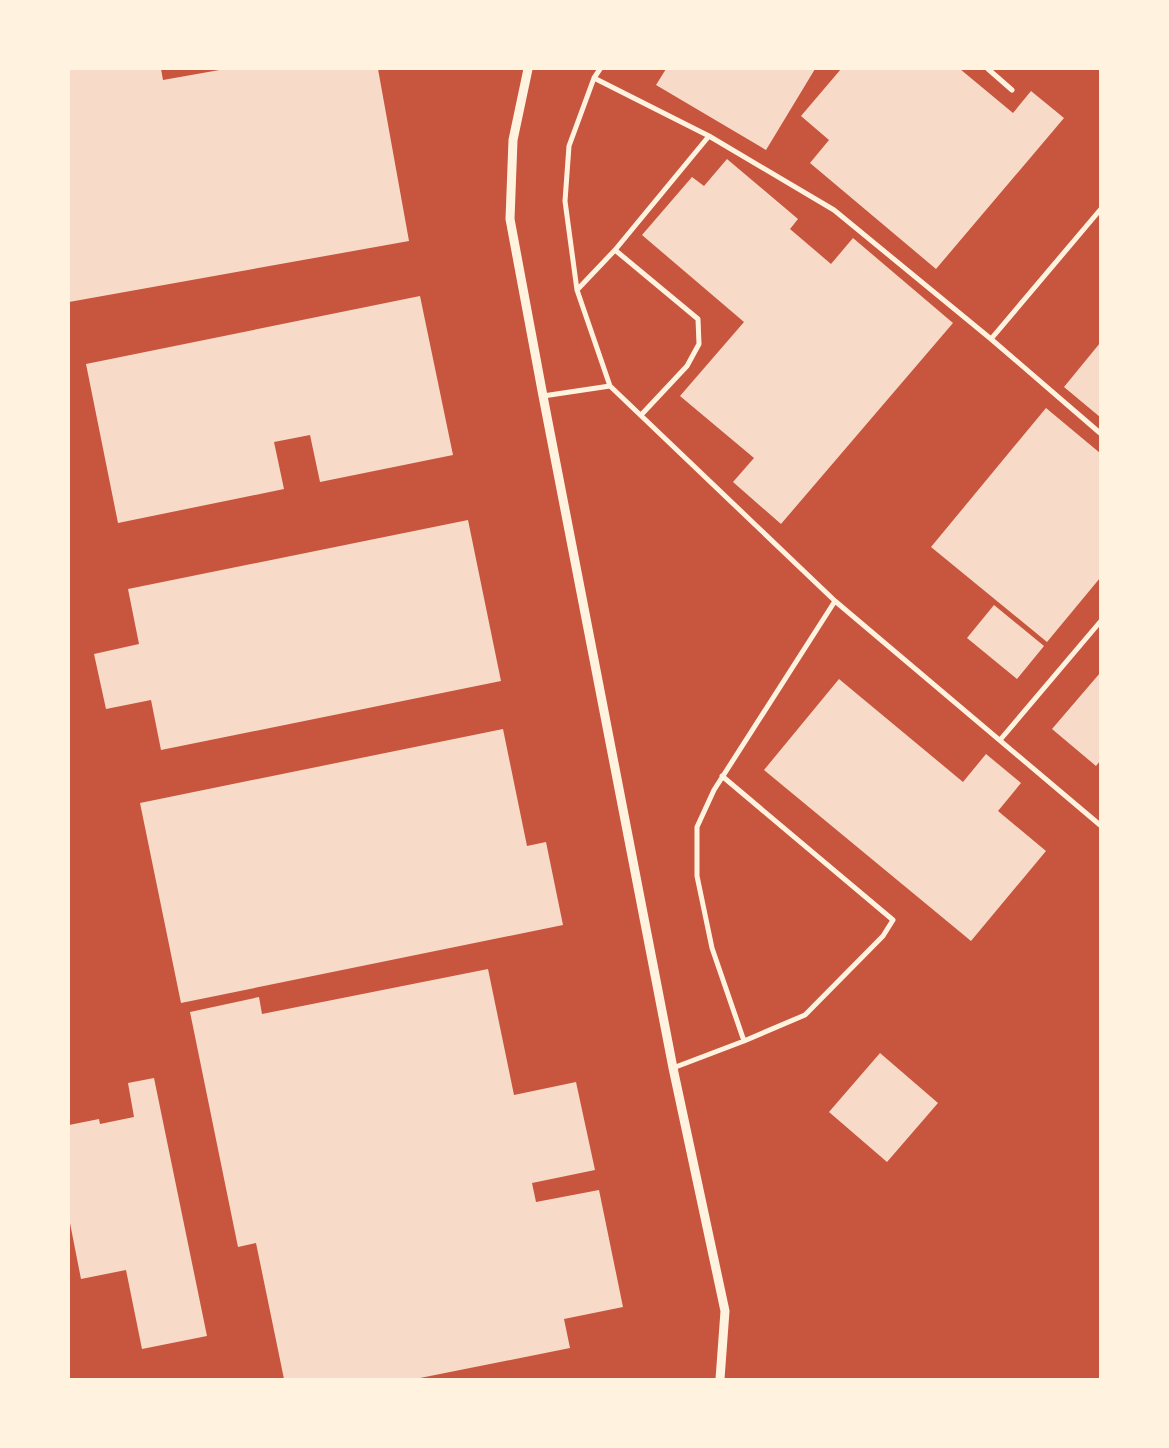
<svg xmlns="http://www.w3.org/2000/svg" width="1169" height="1448" font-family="Ubuntu,sans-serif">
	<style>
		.building { fill: #f7dbc8 }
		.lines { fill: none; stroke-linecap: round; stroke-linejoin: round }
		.minor { stroke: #fff3e0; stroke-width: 5 }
		.tertiary { stroke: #fff3e0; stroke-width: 9 }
	</style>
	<rect width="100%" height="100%" fill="#c8553d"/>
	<path class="building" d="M69 69H161L163 80 225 69H378L409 241 69 302Z
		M666 69H815L766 150 656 85Z
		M841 69H960L1013 113 1031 91 1064 118 936 269 810 163 829 140 801 116Z
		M727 159 798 219 790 229 831 264 853 238 953 323 781 524 733 482 754 458 680 396 744 322 642 235 692 177 704 186Z
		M420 296 453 455 320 482 310 435 274 442 284 489 118 523 86 364Z
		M1100 343V417L1064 387Z
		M1046 408 1100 453V578L1047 642 931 547Z
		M468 520 501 681 161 750 151 700 106 709 94 654 139 644 128 589Z
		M994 605 1044 646 1017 679 967 638Z
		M1100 673V761L1096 766 1052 729Z
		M839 679 963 782 986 754 1021 783 998 811 1046 851 971 941 764 770Z
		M503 729 527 846 546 842 563 925 181 1003 140 803Z
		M488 969 514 1095 576 1082 595 1170 532 1183 536 1202 599 1190 623 1307 564 1319 570 1348 415 1379H284L256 1243 238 1247 190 1012 259 997 262 1014Z
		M880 1053 938 1103 887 1162 829 1112Z
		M154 1078 207 1336 142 1349 126 1270 81 1279 69 1218V1125L99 1119 100 1124 134 1117 128 1083Z"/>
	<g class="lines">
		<path class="minor" d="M600 69 594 78 569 146 565 201 577 290 610 386 835 601 1100 825
			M988 69 1012 90
			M594 78 709 136 834 210 991 339 1100 433
			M615 250 709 136
			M577 290 615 250 698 319 699 344 687 366 642 414
			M991 339 1100 210
			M543 396 610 386
			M1000 740 1100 622
			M722 776 893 920 883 936 805 1015 744 1041
			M673 1068 744 1041 712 948 697 876V827L714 790 835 601"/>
		<path class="tertiary" d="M528 69 513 140 510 219 543 396 673 1068 725 1311 720 1379"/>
	</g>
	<rect width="1169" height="1448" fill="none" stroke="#fff3e0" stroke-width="140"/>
</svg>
